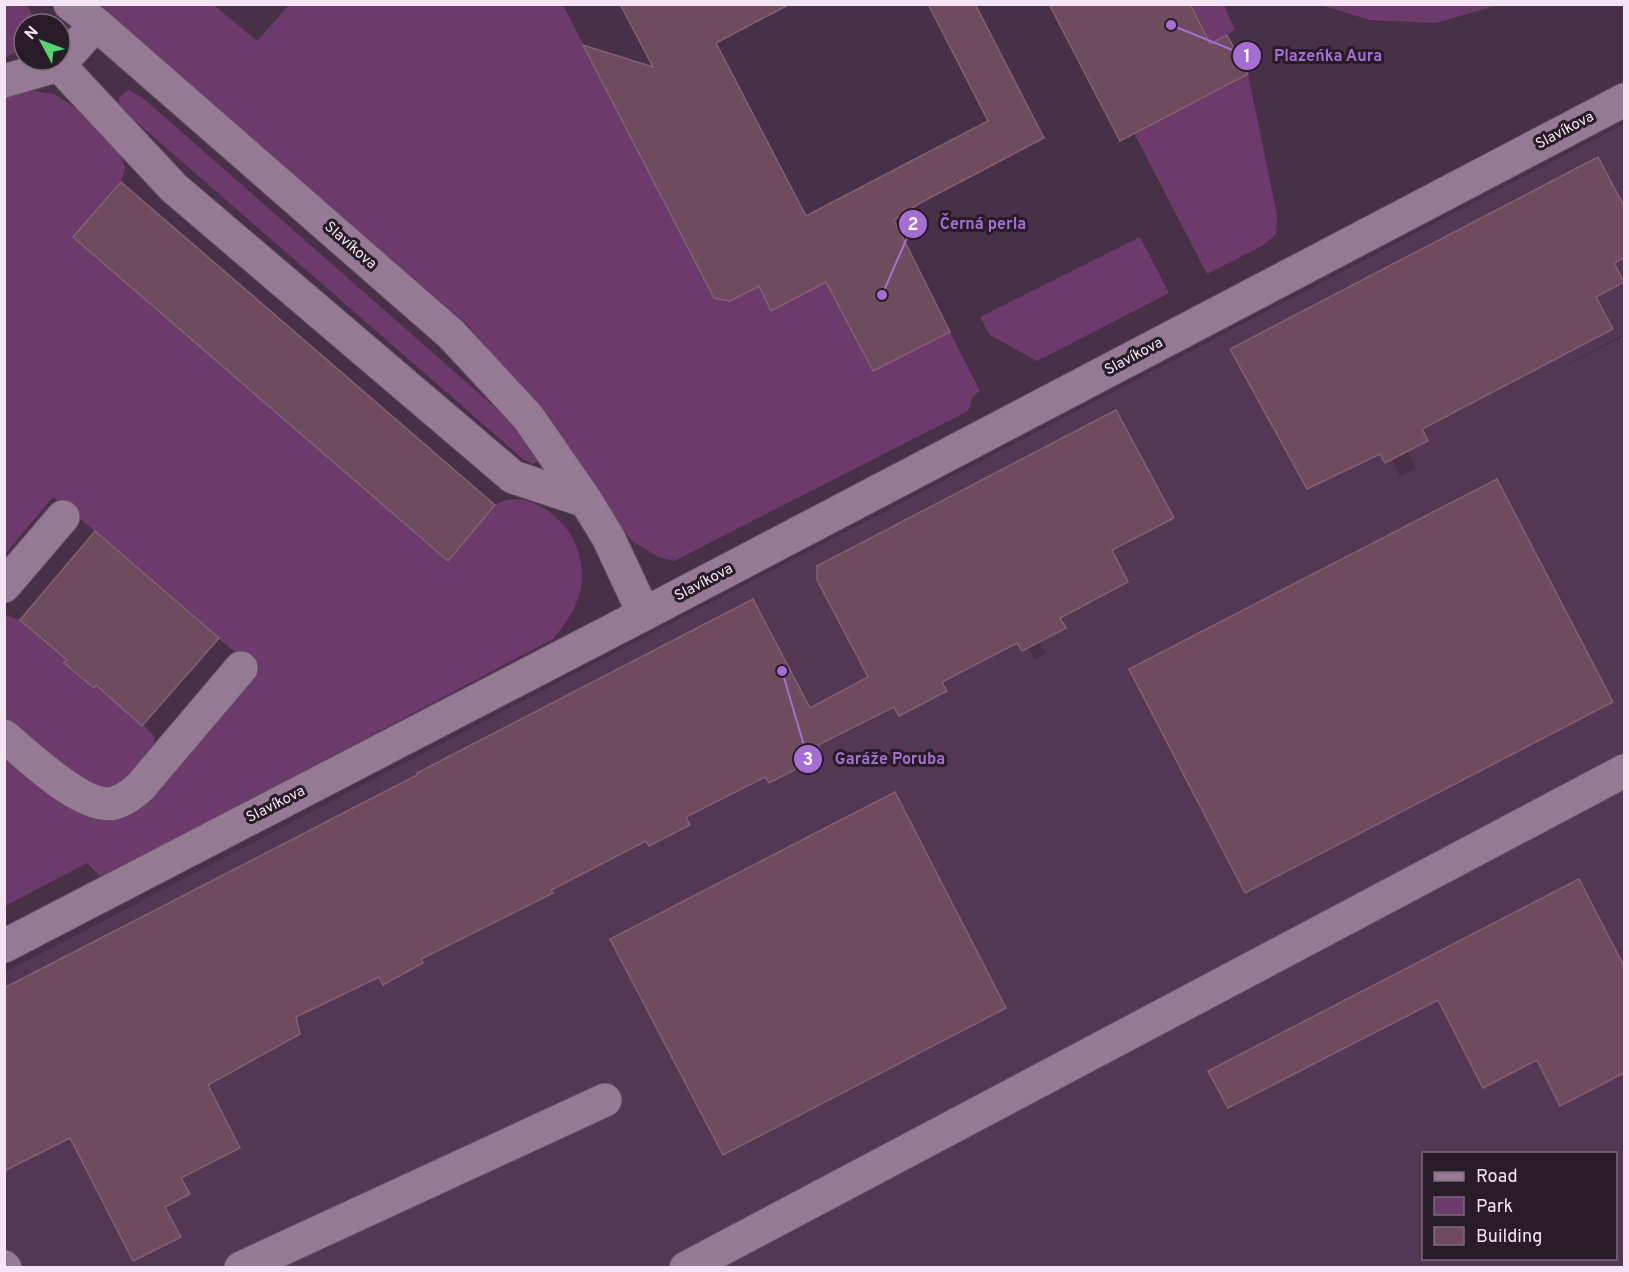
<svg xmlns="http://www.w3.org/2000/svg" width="1629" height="1272" font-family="Overpass,sans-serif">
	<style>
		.built { fill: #543753; fill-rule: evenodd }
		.green { fill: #6d3b6b }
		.building { fill: #6e4c5d; stroke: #836172; stroke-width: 1.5 }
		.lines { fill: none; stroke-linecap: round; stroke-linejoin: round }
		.minor-casing { stroke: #614d61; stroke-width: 35 }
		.minor { stroke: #967a94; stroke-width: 33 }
		.labels { text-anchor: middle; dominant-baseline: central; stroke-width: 6; stroke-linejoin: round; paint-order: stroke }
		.street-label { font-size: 15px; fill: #f5e5f4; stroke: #271c27 }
		.leader { fill: none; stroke: #a66dd2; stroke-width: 2 }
		.callout-dot { fill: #a66dd2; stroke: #271c27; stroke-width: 2 }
		.mark-label { font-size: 18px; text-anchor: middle; font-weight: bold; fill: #fff }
		.callout-label { font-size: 16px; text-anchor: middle; font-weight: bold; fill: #a66dd2; stroke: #271c27; stroke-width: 6; stroke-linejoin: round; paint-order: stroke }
	</style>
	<rect width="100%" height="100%" fill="#483047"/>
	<path class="built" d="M1624 124V334L1544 377 1624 336V1267H5L4 973ZM1408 452 1416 468 1400 476 1392 459ZM1039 642 1046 654 1035 659 1028 648ZM1424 1154H1616V1258H1424Z"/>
	<path class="green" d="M5 4 26 5 30 10 34 24H24V47L13 54 5 57Z
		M95 5H214L257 41 289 5H563L714 298 730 301 759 286 771 310 814 257 872 371 950 332 980 391 973 396 968 411 674 561 659 557 633 542 468 325Z
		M1190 5H1224L1235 30 1210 44Z
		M1321 5H1498L1436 23 1370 20Z
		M1248 74 1277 215 1276 234 1262 246 1207 274 1134 133Z
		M26 90 54 94 86 115 118 147 125 168 121 182 495 505C524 487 561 514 574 541 580 553 582 565 582 577 581 602 568 621 553 639L102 878 87 863 5 906V752L40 783 145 801 258 671 218 638 143 725 154 736V750C135 773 129 788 95 788L4 720 5 615 20 620 95 531 53 497 5 554 4 97Z
		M128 90 143 98 515 425 538 457 537 462 533 464 523 459 124 111 119 104V97Z
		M1140 237 1169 293 1037 361 990 335 980 317Z"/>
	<path class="building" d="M620 4H790L716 43 806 216 988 121 928 4H975L1044 138 920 203 894 220 950 332 873 371 826 282 771 311 759 286 730 301 714 298 583 45 653 67Z
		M1049 4H1190L1210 44 1227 35 1248 74 1120 141Z
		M1598 157 1624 206V258L1614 263 1624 282 1596 297 1613 329 1422 429 1428 441 1408 451 1385 463 1380 454 1307 489 1230 349Z
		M121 182 495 505 448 561 73 237Z
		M1116 410 1174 518 1112 550 1128 582 1060 618 1066 628 1022 651 1017 643 942 682 947 691 899 716 894 707 818 745 823 755 769 783 765 777 686 817 690 825 649 846 646 841 551 890 553 893 421 959 423 963 383 985 379 977 296 1017 300 1034 208 1085 240 1148 181 1178 190 1194 165 1207 181 1237 133 1261 70 1138 4 1171V988L417 775V773L753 599 810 708 868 677 817 580V566Z
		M1497 479 1613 702 1245 893 1129 669Z
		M95 531 219 638 142 726 96 685 94 688 64 663 67 660 20 620Z
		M895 792 1006 1008 723 1155 610 939Z
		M1579 879 1624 966V1073L1560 1106 1537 1060 1483 1088 1438 1000 1228 1108 1208 1071Z"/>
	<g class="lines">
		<g class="minor-casing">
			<path id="minor" d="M70 4 96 24 451 334 528 417 586 501 608 537 644 614
				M59 65 174 188 513 477 586 501
				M4 81 59 65 96 24
				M4 586 63 517
				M4 736C27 755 84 811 114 803 125 800 133 794 141 786L241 668
				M4 946 644 614 1624 100
				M4 1267 5 1268
				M241 1268 605 1100
				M686 1268 1624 771"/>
		</g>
		<use href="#minor" class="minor"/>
	</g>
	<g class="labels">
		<g class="street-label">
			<text transform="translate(1565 131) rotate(-28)">Slavíkova</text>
			<text transform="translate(350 246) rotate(41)">Slavíkova</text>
			<text transform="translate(1134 357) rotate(-28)">Slavíkova</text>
			<text transform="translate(704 583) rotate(-28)">Slavíkova</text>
			<text transform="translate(276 805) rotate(-27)">Slavíkova</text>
		</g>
	</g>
	<path class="leader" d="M1171 25L1247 56M882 295L913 224M782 671L808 759"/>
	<g class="callout-dot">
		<circle cx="1171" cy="25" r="6"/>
		<circle cx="882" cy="295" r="6"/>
		<circle cx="782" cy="671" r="6"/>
		<circle cx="1247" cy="56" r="15"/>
		<circle cx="913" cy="224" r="15"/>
		<circle cx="808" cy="759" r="15"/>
	</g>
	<g class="mark-label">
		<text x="1247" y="62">1</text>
		<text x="913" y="230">2</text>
		<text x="808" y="765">3</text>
	</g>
	<g class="callout-label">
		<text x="1328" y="61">Plazeńka Aura</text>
		<text x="983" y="229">Černá perla</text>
		<text x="890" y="764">Garáže Poruba</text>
	</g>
	<rect width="1629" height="1272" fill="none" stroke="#f5e5f4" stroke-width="12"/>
	<rect x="1422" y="1152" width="195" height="108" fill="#271c27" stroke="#796c79" stroke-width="1.5"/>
	<rect x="1434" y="1172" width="30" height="9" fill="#967a94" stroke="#796c79" stroke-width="1.5"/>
	<text x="1476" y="1182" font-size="18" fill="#f5e5f4">Road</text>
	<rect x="1434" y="1197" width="30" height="18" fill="#6d3b6b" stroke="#796c79" stroke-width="1.5"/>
	<text x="1476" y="1212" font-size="18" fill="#f5e5f4">Park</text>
	<rect x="1434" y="1227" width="30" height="18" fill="#6e4c5d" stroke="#796c79" stroke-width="1.5"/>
	<text x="1476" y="1242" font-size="18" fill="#f5e5f4">Building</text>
	<g transform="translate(42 42) rotate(311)"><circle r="28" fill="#271c27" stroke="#796c79" stroke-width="1.5"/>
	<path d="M0-4.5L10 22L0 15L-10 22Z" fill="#54d672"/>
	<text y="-9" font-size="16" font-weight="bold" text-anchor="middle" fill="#f5e5f4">N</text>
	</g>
</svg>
